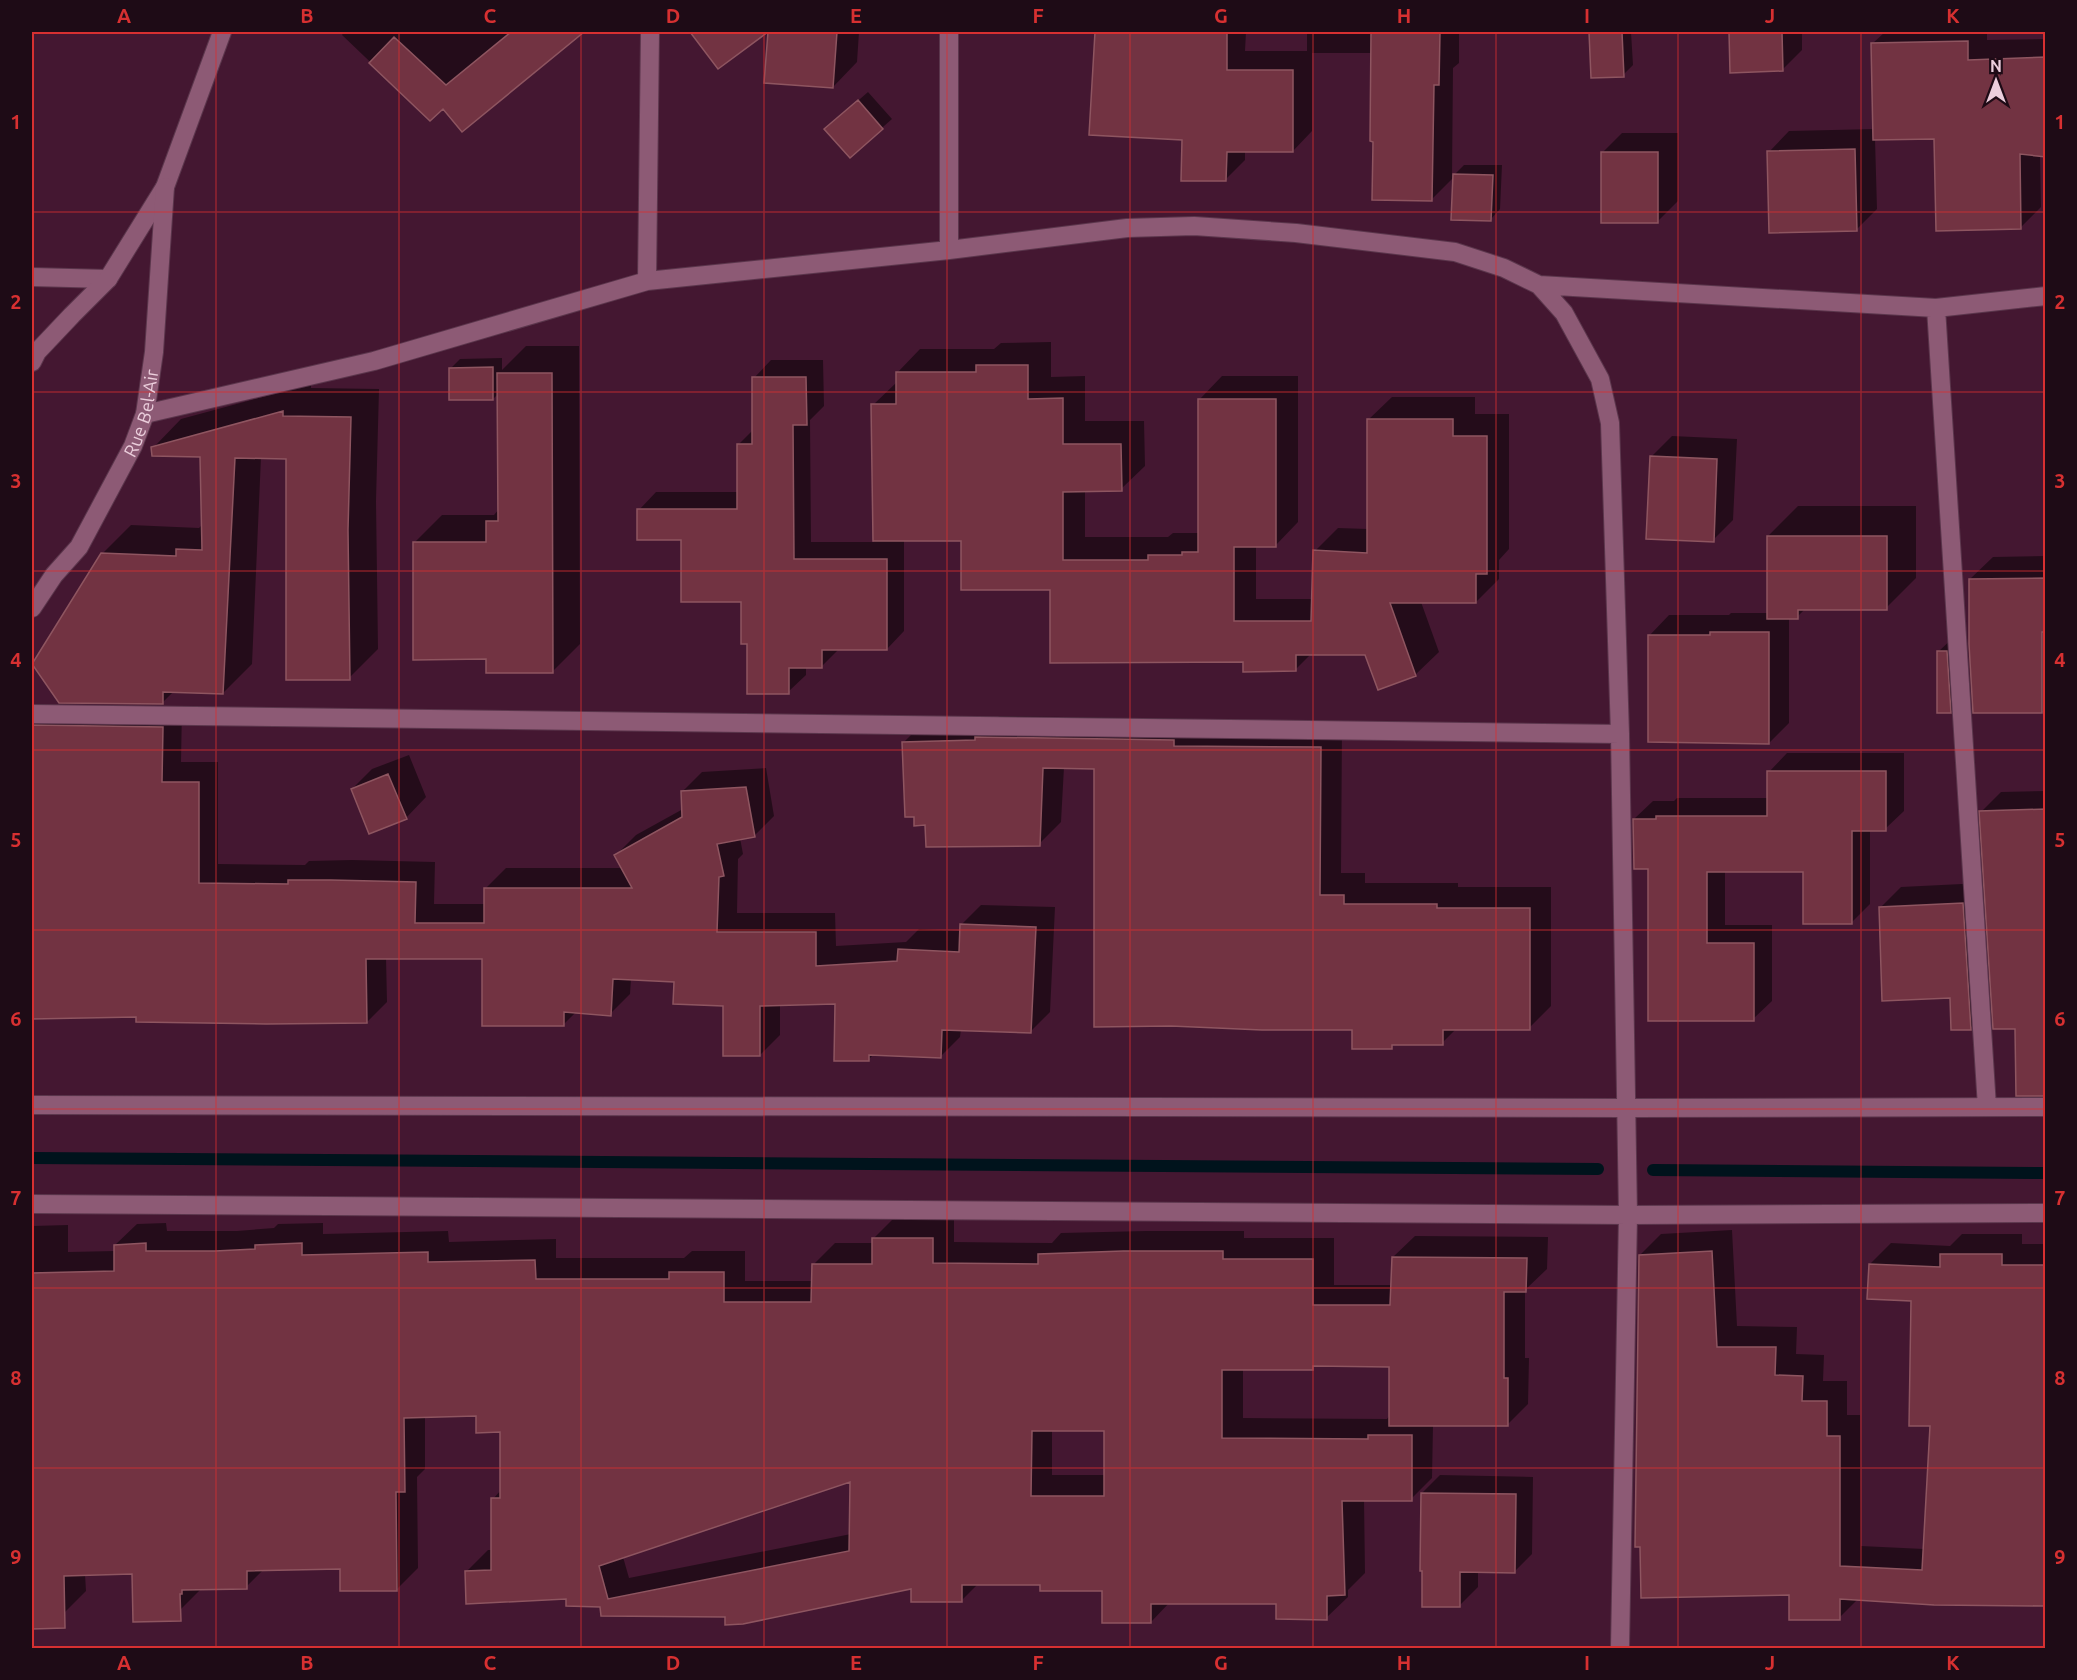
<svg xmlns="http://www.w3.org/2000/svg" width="2077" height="1680" font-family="Ubuntu,sans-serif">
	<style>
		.shadow { fill: #0007; fill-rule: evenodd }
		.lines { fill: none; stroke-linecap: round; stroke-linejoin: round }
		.stream { stroke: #00131c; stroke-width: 12 }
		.building { fill: #723342; stroke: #8e5560; stroke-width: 1.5; fill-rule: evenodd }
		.street-casing { stroke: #5b364c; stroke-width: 20 }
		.secondary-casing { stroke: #5b364c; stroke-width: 20 }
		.street { stroke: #8d5a75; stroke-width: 18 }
		.secondary { stroke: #8d5a75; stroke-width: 18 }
		.grid { fill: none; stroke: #d73031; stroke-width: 1.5; stroke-opacity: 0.55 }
		.labels { text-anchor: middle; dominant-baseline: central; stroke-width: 4.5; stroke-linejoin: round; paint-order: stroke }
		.street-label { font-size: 18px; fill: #ebcedc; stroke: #1e0b16 }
		.neatline { fill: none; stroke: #d73031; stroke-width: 2 }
		.grid-label { font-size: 20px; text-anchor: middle; font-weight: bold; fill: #d73031 }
	</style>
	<rect width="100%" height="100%" fill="#441731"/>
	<path class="shadow" d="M344 32H582L462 130 443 107 430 119 342 35Z
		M692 32H767L718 67Z
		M770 32H859L857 62 833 87 766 82Z
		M1097 32H1246L1245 51H1307V32H1459V63L1453 68 1452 177 1464 165H1502L1500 209 1491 219 1454 177 1432 199 1375 140 1373 53H1312V131L1293 151H1245V160L1226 179 1184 139 1091 133Z
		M1591 32H1631L1633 65 1623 75 1593 76Z
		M1730 32H1802V50L1782 70 1731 71Z
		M1885 32H1987V40L2046 39V156L2040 155 2041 207 2021 227 1935 137 1875 139 1877 209 1857 229 1769 152 1789 131 1875 129 1873 43Z
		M868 92 892 119 850 156 836 120Z
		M1622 133H1678V201L1658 221 1602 153Z
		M1051 342V377L1085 376V421H1144L1145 466 1121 489 1085 490V537H1168L1173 533H1199V400L1222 376H1298V522L1275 546H1256V599H1314L1315 551 1338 528 1368 529V420L1392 397H1475V414H1509V549L1499 560V579L1476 602H1421L1439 652 1415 675 1366 653H1312L1295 670 1245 660 1051 589 963 539H904V631L887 649H839L821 667H806V675L788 692 748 643 742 600 682 538 639 510 656 492H738V445L754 429V378L771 360H823L824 406 810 420 811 542H874L873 405 897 382V373L920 349H994L1001 343Z
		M526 346H579L580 644 553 671 488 658 415 542 442 515H494L499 509V393L493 399 450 369 460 359 502 358V370Z
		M311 384V388L379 389 376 501 378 649 349 678 287 457H261L252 664 223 693 174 691 162 703 102 554 131 525 199 528 203 524 201 455 153 448 181 419Z
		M1672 436 1737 439 1733 520 1713 540 1652 456Z
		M1798 506H1916V578L1886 608H1806L1797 617H1789V723L1769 743 1649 636 1669 615H1729L1731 613H1768V536Z
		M2046 556V711L1975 712 1970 579 1993 557Z
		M1959 632H1966L1970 692 1950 712 1938 652Z
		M47 705 182 707 181 762H218V864L305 865 309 861 352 860 435 862 434 904H486V888L506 868H623L616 855 636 835 683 809 682 792 702 772 766 768 774 816 754 836 740 838 743 854 738 859 737 913H835L836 946 906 942 919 929 961 931V925L981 905 1055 907 1050 1012 1030 1032 961 1029 960 1037 940 1057 874 1054 868 1060 837 1002 780 1004V1035L760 1055 725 1004 675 980 631 979 630 994 610 1014 576 1012 564 1024 483 957H386L387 1002 367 1022 138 1016 32 1017V720Z
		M999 716 1195 719V725L1342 726 1341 873H1365V883H1458V887H1551V1006L1529 1028H1457L1442 1043H1395L1391 1047 1354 1028 1096 768 1064 767 1061 822 1039 844 927 823 903 743 925 721 996 719Z
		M1787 753H1904V811L1885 829H1870V904L1851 923 1805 871H1725V925H1772V1001L1753 1019 1650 867 1634 819 1653 801H1674L1677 798H1769V772Z
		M409 755 426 797 406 818 352 789 372 769Z
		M2046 791V1071L2016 1027 1981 812 2001 792Z
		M1982 883 1990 1008 1970 1028 1952 997 1881 907 1901 887Z
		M895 1217H954V1242L1052 1243 1061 1233 1146 1231H1244V1238H1334V1285H1392L1393 1257 1415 1236 1548 1237 1547 1269 1525 1290V1358H1529L1528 1404 1507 1425H1433L1432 1478 1411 1499H1364L1365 1573 1348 1590V1597L1326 1618 1278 1602H1170L1151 1622 1104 1590 1041 1583H979L961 1601 913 1587 726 1615 602 1605 568 1598 466 1572 488 1550H493V1499L501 1490V1431L477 1415 425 1416V1469L417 1477 418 1568 397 1589 342 1567 264 1569 246 1587 202 1588 180 1610 134 1572 85 1574 86 1591 64 1613H32V1226L68 1225V1252L115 1251V1245L137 1224 166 1223 167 1231H237L274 1228 278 1224 323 1223V1234L448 1231 449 1242 556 1239V1258H684L692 1251H745V1281H813L814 1264 835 1243H873V1239ZM1316 1365 1391 1366 1390 1415 1387 1419 1243 1418V1369H1312ZM1052 1429H1105V1475H1052ZM851 1480V1534L629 1578 623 1557Z
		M1732 1230 1737 1326 1797 1327 1796 1354 1824 1355 1823 1381H1847V1415H1860L1861 1546 1924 1549 1931 1425 1913 1300 1870 1264 1891 1243 1950 1246 1962 1234H2022V1244H2046V1604L1858 1599 1839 1618 1791 1593 1640 1255 1661 1234Z
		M1440 1475 1533 1477 1532 1554 1514 1572 1478 1571V1587L1460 1605 1422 1493Z"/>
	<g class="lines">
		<path class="stream" d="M32 1158 1598 1169
			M1653 1170 2046 1173"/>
	</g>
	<path class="building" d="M511 32H584L462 132 443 109 430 121 369 63 394 37 446 85Z
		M690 32H837L833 88 764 83 768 32 718 69Z
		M1095 32H1227V70H1293V152H1227L1226 181H1181L1182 140 1089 135Z
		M1371 32H1440L1439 85H1434L1432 201 1372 200 1373 142 1370 141Z
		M1589 32H1622L1624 77 1591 78Z
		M1729 32H1782L1783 71 1730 73Z
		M1968 41V60L2046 57V157L2020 154 2021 229 1936 231 1934 139 1873 140 1871 43Z
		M858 100 883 129 850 158 824 129Z
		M1855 149 1857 231 1769 233 1767 151Z
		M1601 152H1658V223H1601Z
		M1453 174 1493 175 1491 221 1451 220Z
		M976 365H1028V399L1063 398V444H1121L1122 491 1063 492V560H1148V555H1182V552H1198V399H1276V547H1234V621H1311L1313 550 1367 553V419H1453V436H1487V574H1476V603H1390L1416 676 1378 690 1365 655H1296V671L1243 672V662L1050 663V590H961V541H873L871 404H896V372H976Z
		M493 367V400H449V368Z
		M497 373H552L553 673H486V659L413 660V542H486V521H498Z
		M752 377H806L807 425H793L794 559H887V650H822V668H789V694H747V644H741V602H681V540H637V509H737V444H752Z
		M283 411V416L351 417 348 530 350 680H286V459L235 458 223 694 163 692V704L59 703 32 664 101 553 176 556V549L202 550 200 457 152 456 151 447Z
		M1650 456 1717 459 1714 542 1646 539Z
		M1767 536H1887V610H1798V619H1767Z
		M2046 578V632H2042V713H1973L1969 644V579Z
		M1710 632H1769V744L1648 742V635H1710Z
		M1937 651H1947L1951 713H1937Z
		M32 725 163 727 162 782H199V883L288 884V880H331L416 882 415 923H484V888H632L614 855 682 817 681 791 746 787 755 837 717 844 724 876 719 877 717 932H816V966L897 961 898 949 959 952 960 924 1036 927 1031 1033 942 1030 941 1058 869 1055V1061H834L835 1004 760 1006V1056H723V1006L673 1004 674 982 613 979 611 1016 564 1012V1026H482V959H366L367 1023 266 1024 136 1022V1017L32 1019Z
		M975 737 1174 740V746L1321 747 1320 895H1344V904H1437V908H1530V1030H1443V1045H1392V1049H1352V1030H1262L1171 1026 1094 1027V769L1043 768 1040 846 926 847 925 825 914 826V817H905L902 742 975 740Z
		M1767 771H1886V831H1852V924H1803V872H1707V943H1754V1021H1648V869H1634L1633 819H1656V816H1767Z
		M388 774 407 819 369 834 351 789Z
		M2046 809V1096H2016L2015 1029H1993L1979 811Z
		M1963 903 1971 1030H1951L1950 998 1882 1001 1879 907Z
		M872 1238H933V1263L1038 1264V1254L1123 1251H1223V1259H1313V1305H1390L1392 1257 1527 1258 1526 1292H1504V1378H1508V1426H1389V1367L1313 1366V1370H1222V1438L1368 1439V1435H1412V1501H1342L1345 1595 1327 1596V1620L1276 1619V1604H1151V1623H1102V1591H1040V1585H962V1602H911V1589L743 1624 725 1625V1617L601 1616 600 1607 566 1606V1599L466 1604 465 1571 491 1570V1498H500V1432L476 1433V1416L404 1418 405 1492H396L397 1591H340V1569L247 1571V1589L182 1590V1594H180L181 1621 133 1622 132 1574 64 1576 65 1628 32 1629V1273L114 1271V1245L146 1243V1251H215L255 1249V1245L302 1243V1255L428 1252V1262L535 1260 536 1279H669V1272H724V1302H811L812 1264H872ZM1032 1431H1104V1496H1031ZM850 1482 849 1551 608 1599 599 1566Z
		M1712 1251 1717 1347H1776L1775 1375 1803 1376 1802 1401H1827V1436H1840V1566L1922 1570 1930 1426H1909L1911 1301 1867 1299 1869 1264 1940 1267V1254H2002V1265H2046V1606L1934 1605 1840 1599V1620H1789V1595L1641 1598 1640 1547H1635L1639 1255Z
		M1421 1493 1516 1494 1515 1573 1460 1572V1607H1422V1571H1420Z"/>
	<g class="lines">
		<g class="street-casing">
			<path id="street" d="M949 32V250
				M32 277 108 279
				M647 281 650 32
				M1539 285 1936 308 2046 296
				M1936 308 1987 1107
				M145 414 374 361 647 281 949 250 1127 228 1194 226 1296 233 1455 252 1504 268 1539 285 1564 313 1600 379 1610 423 1620 734 1628 1215 1620 1648
				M32 714 1620 734
				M32 1105 1626 1108 2046 1107
				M32 1204 1628 1215 2046 1213"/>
		</g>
		<g class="secondary-casing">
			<g id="secondary">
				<path d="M32 362 37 352 72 315 108 279 165 187 222 32"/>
				<path id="s1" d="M32 608 54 575 79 547 133 446 145 414 154 352 165 187"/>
			</g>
		</g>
		<use href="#street" class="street"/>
		<use href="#secondary" class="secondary"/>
	</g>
	<path class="grid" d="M216 32V1648M399 32V1648M581 32V1648M764 32V1648M947 32V1648M1130 32V1648M1313 32V1648M1496 32V1648M1678 32V1648M1861 32V1648M32 212H2046M32 392H2046M32 571H2046M32 750H2046M32 930H2046M32 1109H2046M32 1288H2046M32 1468H2046"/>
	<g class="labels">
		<g class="street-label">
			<text stroke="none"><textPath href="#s1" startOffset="226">Rue Bel-Air</textPath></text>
		</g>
	</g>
	<rect width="2077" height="1680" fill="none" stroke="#1e0b16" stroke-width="66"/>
	<g transform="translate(1996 81)" stroke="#1e0b16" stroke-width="4.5" paint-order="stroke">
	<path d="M0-4.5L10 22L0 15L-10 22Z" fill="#ebcedc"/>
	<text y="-9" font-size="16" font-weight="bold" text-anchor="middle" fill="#ebcedc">N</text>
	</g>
	<rect x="33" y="33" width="2011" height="1614" class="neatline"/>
	<g class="grid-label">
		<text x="124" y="23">A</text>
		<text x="307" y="23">B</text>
		<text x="490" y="23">C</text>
		<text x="673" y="23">D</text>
		<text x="856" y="23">E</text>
		<text x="1038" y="23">F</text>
		<text x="1221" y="23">G</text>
		<text x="1404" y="23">H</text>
		<text x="1587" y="23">I</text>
		<text x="1770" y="23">J</text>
		<text x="1953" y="23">K</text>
		<text x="16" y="129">1</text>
		<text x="2060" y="129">1</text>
		<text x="16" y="309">2</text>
		<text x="2060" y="309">2</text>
		<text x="16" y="488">3</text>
		<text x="2060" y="488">3</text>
		<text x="16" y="667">4</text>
		<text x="2060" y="667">4</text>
		<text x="16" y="847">5</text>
		<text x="2060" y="847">5</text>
		<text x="16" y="1026">6</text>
		<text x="2060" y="1026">6</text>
		<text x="16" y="1205">7</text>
		<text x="2060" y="1205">7</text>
		<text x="16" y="1385">8</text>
		<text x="2060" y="1385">8</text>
		<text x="16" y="1564">9</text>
		<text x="2060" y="1564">9</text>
		<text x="124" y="1670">A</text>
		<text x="307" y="1670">B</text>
		<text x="490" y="1670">C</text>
		<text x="673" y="1670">D</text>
		<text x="856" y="1670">E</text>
		<text x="1038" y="1670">F</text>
		<text x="1221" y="1670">G</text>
		<text x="1404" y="1670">H</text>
		<text x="1587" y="1670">I</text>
		<text x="1770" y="1670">J</text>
		<text x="1953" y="1670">K</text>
	</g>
</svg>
